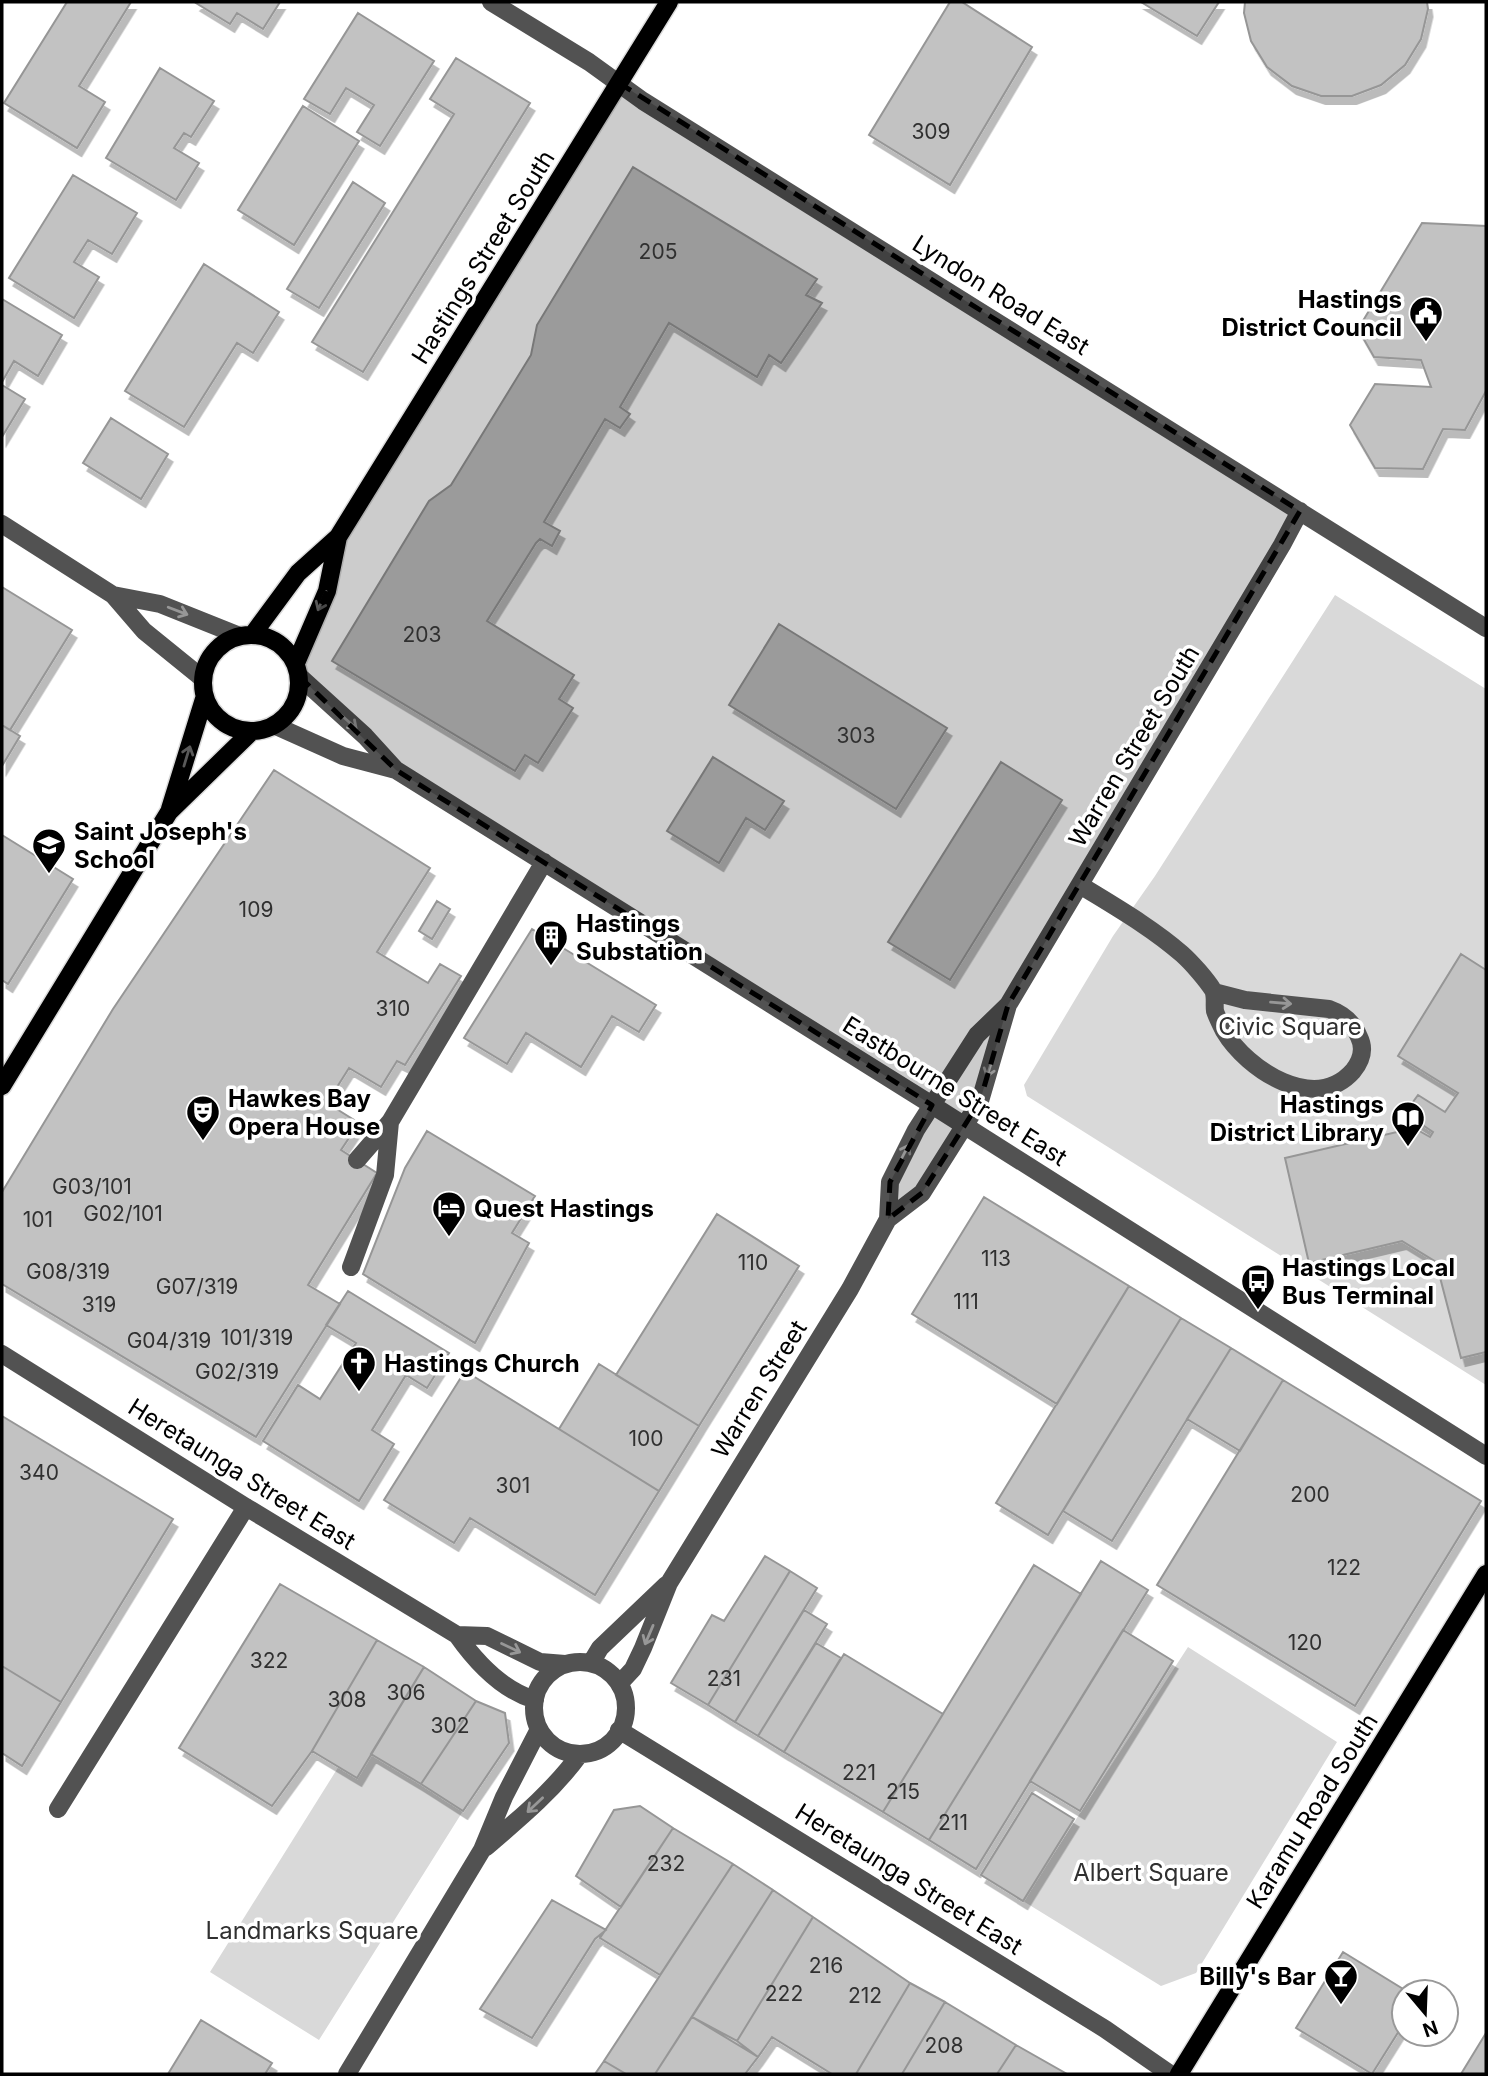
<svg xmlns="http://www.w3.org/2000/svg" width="1488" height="2076" font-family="Inter,sans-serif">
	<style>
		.green { fill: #d9d9d9 }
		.building { fill: #c2c2c2; stroke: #969696; stroke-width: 2; filter: url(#shadow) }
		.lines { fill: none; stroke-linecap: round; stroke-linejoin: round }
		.major-casing { stroke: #dbdbdb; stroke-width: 21 }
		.minor { stroke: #525252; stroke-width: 18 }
		.major { stroke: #000; stroke-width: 18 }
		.oneway { stroke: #595959 }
		.oneway2 { stroke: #979797 }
		.marked { fill: #000; fill-opacity: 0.2; stroke: #000; stroke-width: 5; stroke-dasharray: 14 9; stroke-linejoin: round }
		.labels { text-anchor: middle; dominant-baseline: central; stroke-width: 7; stroke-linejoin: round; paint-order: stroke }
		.number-label { font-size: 21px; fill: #303030 }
		.street-label { font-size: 24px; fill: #000; stroke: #fff }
		.poi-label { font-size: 24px; font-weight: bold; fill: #000; stroke: #fff; text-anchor: start }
		.park-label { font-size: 24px; fill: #303030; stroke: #fff }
	</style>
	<defs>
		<filter id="shadow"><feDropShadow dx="4.5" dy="8" stdDeviation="0" flood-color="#0004"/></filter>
	</defs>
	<rect width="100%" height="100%" fill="#fff"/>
	<path class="green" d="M1335 595 1486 689V1385L1027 1096 1024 1085 1113 936 1155 876Z
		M1188 1647 1337 1742 1196 1973 1161 1986 1023 1901Z
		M371 1754 463 1811 319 2040 210 1972 339 1766Z"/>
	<path class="building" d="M67 2H131L79 86 105 102 77 148 4 103Z
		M197 2H280L263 29 237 13 230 24 196 3Z
		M950 2H962L1032 47 950 185 869 135Z
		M1141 2H1219L1197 36Z
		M1245 2H1427L1428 9 1421 39 1405 65 1381 85 1352 96H1321L1292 86 1267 67 1251 41 1244 13Z
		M358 13 434 61 380 146 357 132 374 105 346 88 330 114 304 99Z
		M456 58 530 103 363 372 312 342 454 114 430 99Z
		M160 68 214 101 191 137 184 133 174 148 199 163 176 200 106 158Z
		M303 106 359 141 294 245 238 210Z
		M633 167 817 279 806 295 822 303 781 363 769 355 757 377 669 323 620 407 630 414 620 428 605 419 544 522 560 531 552 546 540 539 536 543 487 621 574 675 559 699 573 708 538 763 525 755 515 771 332 661 429 501 451 485 531 355 537 325Z
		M73 175 137 213 112 254 88 240 74 262 99 277 74 318 9 278Z
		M353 182 385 203 319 308 287 289Z
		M1422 223 1486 226V391L1465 430 1443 429 1423 469 1375 468 1350 425 1375 384 1431 387 1421 360 1374 357 1358 329Z
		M204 264 279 312 253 353 237 343 184 427 125 391Z
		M2 299 62 335 38 376 14 361 2 382Z
		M2 385 25 399 2 437Z
		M111 418 168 454 141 499 83 463Z
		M2 587 72 630 10 730 2 725Z
		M779 624 947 728 896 809 729 705Z
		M2 725 20 736 2 766Z
		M713 757 784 801 765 830 746 818 719 863 667 831Z
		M1001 762 1062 800 950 980 888 942Z
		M274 770 430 868 377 952 428 983 440 964 461 976 405 1065 397 1061 381 1087 349 1068 327 1103 359 1123 341 1150 377 1173 308 1285 340 1304 256 1437 2 1284V1192L113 1009Z
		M2 835 73 879 8 984 2 980Z
		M437 901 450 909 432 939 419 931Z
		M532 929 656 1005 639 1032 612 1016 581 1067 526 1033 507 1064 464 1038Z
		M1461 954 1486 970V1352L1461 1358 1436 1262 1402 1241 1309 1263 1285 1158 1414 1128 1430 1137 1433 1132 1405 1113 1418 1095 1445 1112 1458 1093 1398 1056Z
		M427 1131 535 1196 512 1233 529 1243 475 1343 363 1274 405 1168Z
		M984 1197 1129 1286 1057 1404 912 1314Z
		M717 1214 799 1266 699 1426 616 1375Z
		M1129 1286 1181 1318 1048 1535 996 1503Z
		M348 1291 449 1353 427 1388 406 1375 372 1430 394 1444 359 1501 263 1441 298 1385 320 1399 356 1343 326 1325Z
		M1181 1318 1231 1348 1112 1541 1063 1511Z
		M1231 1348 1283 1380 1240 1451 1187 1419Z
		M599 1364 699 1426 659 1491 559 1429Z
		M465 1371 659 1491 595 1595 470 1518 454 1543 384 1500Z
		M1283 1380 1481 1501 1355 1706 1157 1585Z
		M2 1416 173 1519 61 1702 2 1666Z
		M765 1556 790 1571 708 1705 671 1683 712 1615 724 1621Z
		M1101 1561 1148 1590 976 1869 929 1840Z
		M1034 1565 1081 1594 929 1840 883 1812Z
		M790 1571 817 1588 735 1722 708 1705Z
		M280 1584 377 1640 312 1751 272 1806 179 1748Z
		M804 1610 827 1624 758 1736 735 1722Z
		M1123 1630 1173 1661 1080 1811 1030 1781Z
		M377 1640 424 1667 357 1778 312 1751Z
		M816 1643 841 1658 784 1752 758 1736Z
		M844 1654 943 1714 883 1812 784 1752Z
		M2 1666 61 1702 22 1766 2 1753Z
		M424 1667 476 1701 421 1784 371 1754Z
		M476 1701 505 1713 509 1743 463 1811 421 1784Z
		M1032 1793 1074 1819 1023 1901 981 1875Z
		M640 1806 673 1828 621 1907 576 1876 614 1810Z
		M673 1828 733 1864 660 1975 600 1938Z
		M733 1864 773 1890 655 2074H626L604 2061Z
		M773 1890 813 1917 737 2041 692 2017Z
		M552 1900 606 1930 595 1939 532 2038 480 2009Z
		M813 1917 910 1983 856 2074H832L772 2037 758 2057 737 2041Z
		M1343 1952 1408 1992H1404V2023L1372 2074 1296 2028Z
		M910 1983 945 2002 902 2074H856Z
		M945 2002 1016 2045 997 2074H902Z
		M692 2017 758 2057 745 2074H655Z
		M201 2020 272 2063 265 2074H168Z
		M1486 2033V2074H1461Z
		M1016 2045 1067 2074H997Z
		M604 2061 626 2074H595Z"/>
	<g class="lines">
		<g class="major-casing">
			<path id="major" d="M253 634 298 573 338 537 669 2
				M203 683a48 48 0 1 1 96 0a48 48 0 1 1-96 0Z
				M296 663 327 591 338 537
				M170 809 204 699
				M2 1086 169 812 251 732
				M1179 2074 1486 1574"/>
		</g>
		<path class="minor" d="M491 2 589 62 643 101 1486 628
			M2 524 113 595 144 631 202 678
			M113 595 160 604 240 636
			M300 677 365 736 396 770 932 1105 1486 1456
			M276 726 343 756 396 770
			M1080 885C1114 906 1151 927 1182 954 1192 963 1206 979 1213 990 1216 996 1214 1005 1215 1011 1217 1017 1221 1025 1224 1031 1247 1070 1315 1114 1353 1071 1361 1061 1365 1049 1359 1037 1353 1022 1343 1014 1329 1009L1245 1000 1214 992
			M357 1160 390 1122
			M888 1219 890 1182 916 1130 977 1035 1008 1005 1282 545 1300 511
			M351 1267 385 1175 390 1122 544 862
			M2 1354 246 1507 457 1635C476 1662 502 1690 535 1700
			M457 1635 487 1636 540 1662 565 1664
			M534 1708a46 46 0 1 1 92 0a46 46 0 1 1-92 0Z
			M591 1663 600 1648 666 1585
			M620 1683 633 1669 643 1648 669 1583 850 1289 888 1219 922 1193 980 1101 1008 1005
			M619 1730 1105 2029 1170 2074
			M58 1809 246 1507
			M485 1848C519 1819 553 1791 580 1754
			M347 2074 482 1850 504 1797 539 1729"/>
		<use href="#major" class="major"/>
	</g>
	<defs><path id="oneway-shaft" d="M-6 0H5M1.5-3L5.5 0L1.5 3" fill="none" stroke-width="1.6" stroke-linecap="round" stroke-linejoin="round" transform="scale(1.75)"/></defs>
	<g class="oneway">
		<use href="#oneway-shaft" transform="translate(322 601) rotate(114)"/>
		<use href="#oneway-shaft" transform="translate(187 756) rotate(-73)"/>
	</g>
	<g class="oneway2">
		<use href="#oneway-shaft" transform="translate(178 611) rotate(21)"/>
		<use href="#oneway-shaft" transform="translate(349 722) rotate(42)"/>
		<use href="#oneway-shaft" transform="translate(1281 1003) rotate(5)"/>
		<use href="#oneway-shaft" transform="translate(990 1067) rotate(108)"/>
		<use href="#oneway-shaft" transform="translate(904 1154) rotate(-63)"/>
		<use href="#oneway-shaft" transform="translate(649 1635) rotate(113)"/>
		<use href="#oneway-shaft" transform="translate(511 1648) rotate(26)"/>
		<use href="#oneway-shaft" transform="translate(535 1805) rotate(137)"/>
	</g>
	<path class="marked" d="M619 83 1300 511 1008 1005 980 1101 922 1193 888 1219 890 1182 932 1105 396 770 300 677 296 663 327 591 338 537Z"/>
	<defs>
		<g id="civic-pin" transform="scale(1.75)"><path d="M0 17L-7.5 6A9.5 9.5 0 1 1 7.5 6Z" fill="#000" stroke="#fff"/><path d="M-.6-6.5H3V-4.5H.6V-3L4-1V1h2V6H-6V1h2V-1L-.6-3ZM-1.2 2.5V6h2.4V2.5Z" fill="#fff"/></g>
		<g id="school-pin" transform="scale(1.75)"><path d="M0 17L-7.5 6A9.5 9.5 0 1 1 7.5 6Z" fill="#000" stroke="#fff"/><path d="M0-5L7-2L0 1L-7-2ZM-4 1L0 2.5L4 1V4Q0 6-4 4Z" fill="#fff"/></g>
		<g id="building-pin" transform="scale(1.75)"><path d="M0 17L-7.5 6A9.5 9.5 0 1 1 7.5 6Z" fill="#000" stroke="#fff"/><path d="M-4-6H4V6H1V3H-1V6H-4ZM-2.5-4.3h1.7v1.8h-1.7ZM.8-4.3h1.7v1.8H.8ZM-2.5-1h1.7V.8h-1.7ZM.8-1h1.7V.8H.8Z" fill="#fff"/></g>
		<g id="theatre-pin" transform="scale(1.75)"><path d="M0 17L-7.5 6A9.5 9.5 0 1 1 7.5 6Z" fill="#000" stroke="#fff"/><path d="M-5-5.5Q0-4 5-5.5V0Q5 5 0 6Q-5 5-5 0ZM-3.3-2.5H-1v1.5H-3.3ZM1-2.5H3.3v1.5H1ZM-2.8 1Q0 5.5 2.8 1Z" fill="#fff"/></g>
		<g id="library-pin" transform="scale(1.75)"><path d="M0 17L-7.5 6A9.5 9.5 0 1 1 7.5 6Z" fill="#000" stroke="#fff"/><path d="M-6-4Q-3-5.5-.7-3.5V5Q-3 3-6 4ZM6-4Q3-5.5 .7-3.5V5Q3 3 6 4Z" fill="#fff"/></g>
		<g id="hotel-pin" transform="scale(1.75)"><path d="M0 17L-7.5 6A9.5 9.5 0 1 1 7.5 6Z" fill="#000" stroke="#fff"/><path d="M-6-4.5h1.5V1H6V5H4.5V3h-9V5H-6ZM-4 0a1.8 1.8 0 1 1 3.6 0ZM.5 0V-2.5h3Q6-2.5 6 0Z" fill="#fff"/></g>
		<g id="bus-pin" transform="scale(1.75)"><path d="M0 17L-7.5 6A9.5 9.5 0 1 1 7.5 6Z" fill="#000" stroke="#fff"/><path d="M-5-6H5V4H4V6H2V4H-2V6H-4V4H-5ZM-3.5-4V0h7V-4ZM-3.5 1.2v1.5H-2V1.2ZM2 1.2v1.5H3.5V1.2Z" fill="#fff"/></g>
		<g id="church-pin" transform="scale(1.75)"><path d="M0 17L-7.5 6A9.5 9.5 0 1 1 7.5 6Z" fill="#000" stroke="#fff"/><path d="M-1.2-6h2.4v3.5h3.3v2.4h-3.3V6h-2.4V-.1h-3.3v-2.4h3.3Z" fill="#fff"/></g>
		<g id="bar-pin" transform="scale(1.75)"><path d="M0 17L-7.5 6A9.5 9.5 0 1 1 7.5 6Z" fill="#000" stroke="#fff"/><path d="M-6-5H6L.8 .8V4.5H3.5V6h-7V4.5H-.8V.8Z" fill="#fff"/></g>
	</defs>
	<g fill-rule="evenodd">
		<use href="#civic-pin" x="1426" y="313"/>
		<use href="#school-pin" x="49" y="845"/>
		<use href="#building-pin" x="551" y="937"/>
		<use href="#theatre-pin" x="203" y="1112"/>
		<use href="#library-pin" x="1408" y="1118"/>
		<use href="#hotel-pin" x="449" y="1208"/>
		<use href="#bus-pin" x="1258" y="1281"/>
		<use href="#church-pin" x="359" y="1363"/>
		<use href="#bar-pin" x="1341" y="1976"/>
	</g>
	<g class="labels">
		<g class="number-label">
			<text x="931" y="131">309</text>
			<text x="658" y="251">205</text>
			<text x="422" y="634">203</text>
			<text x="856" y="735">303</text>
			<text x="256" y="909">109</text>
			<text x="393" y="1008">310</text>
			<text x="92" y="1186">G03/101</text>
			<text x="123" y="1213">G02/101</text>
			<text x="38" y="1219">101</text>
			<text x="996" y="1258">113</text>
			<text x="753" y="1262">110</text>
			<text x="68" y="1271">G08/319</text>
			<text x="197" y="1286">G07/319</text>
			<text x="966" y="1301">111</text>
			<text x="99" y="1304">319</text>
			<text x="257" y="1337">101/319</text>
			<text x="169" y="1340">G04/319</text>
			<text x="237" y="1371">G02/319</text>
			<text x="646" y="1438">100</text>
			<text x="39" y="1472">340</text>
			<text x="513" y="1485">301</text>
			<text x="1310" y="1494">200</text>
			<text x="1344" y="1567">122</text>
			<text x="1305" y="1642">120</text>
			<text x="269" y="1660">322</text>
			<text x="724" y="1678">231</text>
			<text x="406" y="1692">306</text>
			<text x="347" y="1699">308</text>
			<text x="450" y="1725">302</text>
			<text x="859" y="1772">221</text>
			<text x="903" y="1791">215</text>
			<text x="953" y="1822">211</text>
			<text x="666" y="1863">232</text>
			<text x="826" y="1965">216</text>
			<text x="784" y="1993">222</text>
			<text x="865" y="1995">212</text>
			<text x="944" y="2045">208</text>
		</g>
		<g class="street-label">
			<text transform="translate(483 257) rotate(-58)">Hastings Street South</text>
			<text transform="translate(1001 295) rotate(32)">Lyndon Road East</text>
			<text transform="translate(1134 746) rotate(-59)">Warren Street South</text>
			<text transform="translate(955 1091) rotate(32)">Eastbourne Street East</text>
			<text transform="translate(759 1389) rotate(-58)">Warren Street</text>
			<text transform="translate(242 1474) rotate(32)">Heretaunga Street East</text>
			<text transform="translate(1312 1811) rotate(-58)">Karamu Road South</text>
			<text transform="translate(909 1879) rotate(32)">Heretaunga Street East</text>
		</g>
		<g class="poi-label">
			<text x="1402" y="299" text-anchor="end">Hastings<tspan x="1402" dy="28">District Council</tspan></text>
			<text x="74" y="831">Saint Joseph's<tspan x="74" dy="28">School</tspan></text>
			<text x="576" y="923">Hastings<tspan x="576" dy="28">Substation</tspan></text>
			<text x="228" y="1098">Hawkes Bay<tspan x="228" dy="28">Opera House</tspan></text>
			<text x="1384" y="1104" text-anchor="end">Hastings<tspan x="1384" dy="28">District Library</tspan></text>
			<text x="474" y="1208">Quest Hastings</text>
			<text x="1282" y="1267">Hastings Local<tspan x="1282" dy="28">Bus Terminal</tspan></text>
			<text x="384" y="1363">Hastings Church</text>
			<text x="1316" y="1976" text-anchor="end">Billy's Bar</text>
		</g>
		<g class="park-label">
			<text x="1290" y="1026">Civic Square</text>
			<text x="1151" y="1872">Albert Square</text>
			<text x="312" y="1930">Landmarks Square</text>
		</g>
	</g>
	<rect width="1488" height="2076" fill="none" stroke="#000000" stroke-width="7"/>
	<g transform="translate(1425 2013) rotate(161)"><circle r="33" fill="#ffffff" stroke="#999999" stroke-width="2"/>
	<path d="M0-5L12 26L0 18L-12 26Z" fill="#000000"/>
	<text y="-10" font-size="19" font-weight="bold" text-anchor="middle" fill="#000000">N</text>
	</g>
</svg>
